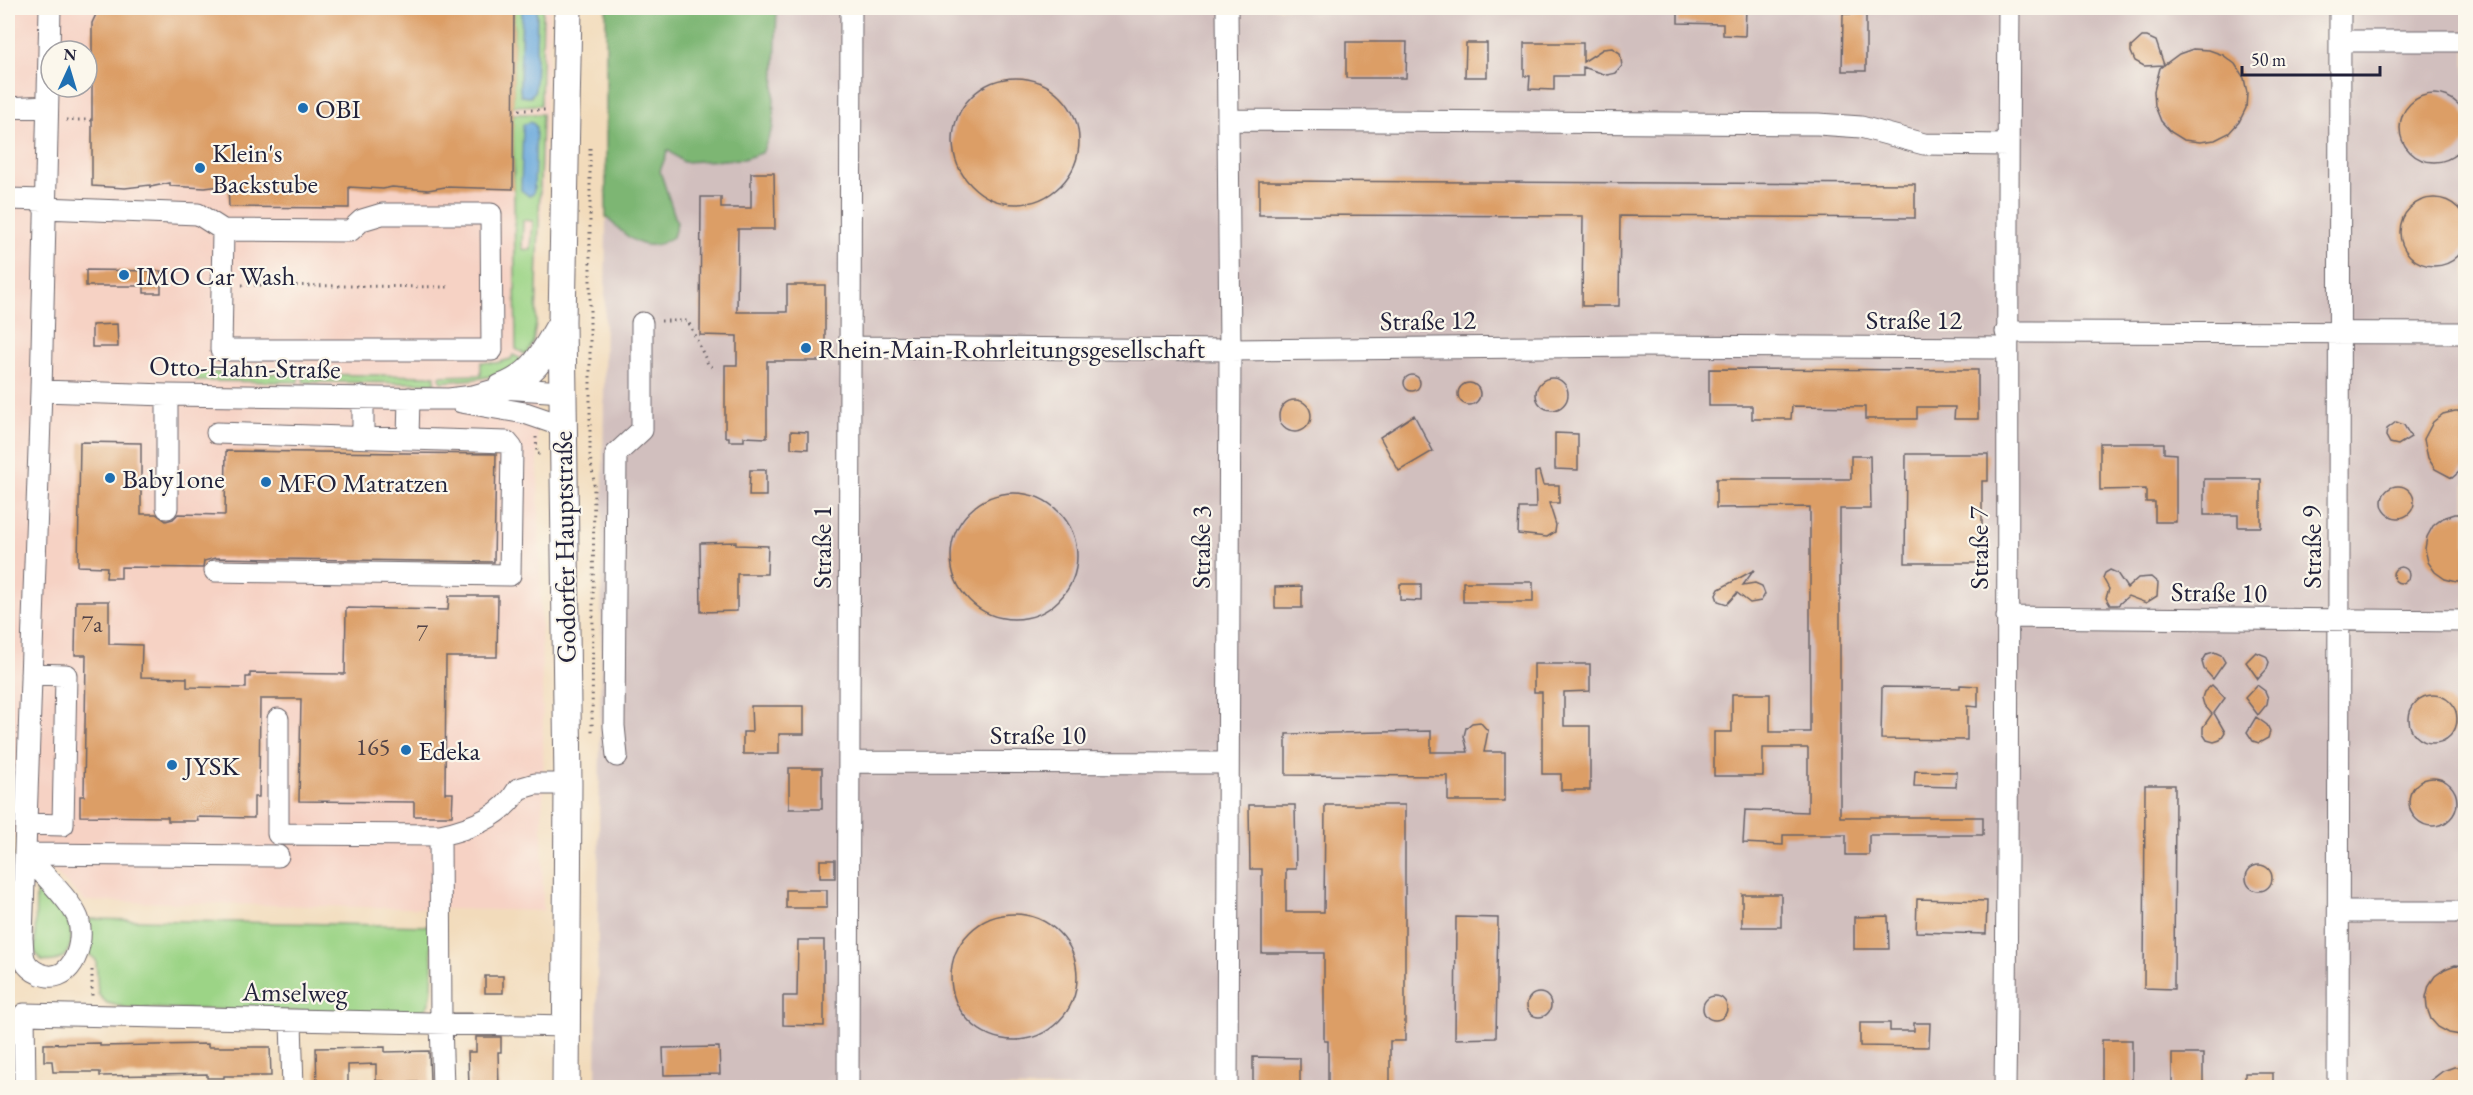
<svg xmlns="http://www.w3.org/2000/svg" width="2473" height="1095" font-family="'EB Garamond',serif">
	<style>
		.built { fill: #f6d2c4; fill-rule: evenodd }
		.industrial { fill: #d1bfbe }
		.green { fill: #9cd486; stroke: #5f7b60; stroke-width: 1.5; fill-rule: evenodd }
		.forest { fill: #7db673; stroke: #506c57; stroke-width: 1.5 }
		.water { fill: #69a8db; stroke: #46658b; stroke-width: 1.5 }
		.building { fill: #dc9e66 }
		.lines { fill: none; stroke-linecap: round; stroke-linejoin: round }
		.minor-casing { stroke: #6b6368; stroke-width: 23 }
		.major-casing { stroke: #6b6368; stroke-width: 29 }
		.path { stroke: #6b6368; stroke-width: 3; stroke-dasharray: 1.5 4.5; stroke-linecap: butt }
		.minor { stroke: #fff; stroke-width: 21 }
		.major { stroke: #fff; stroke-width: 27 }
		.poi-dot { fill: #1f6fb2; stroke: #fbf7ec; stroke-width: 2 }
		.labels { text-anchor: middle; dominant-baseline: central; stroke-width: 4.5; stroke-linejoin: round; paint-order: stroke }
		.number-label { font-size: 24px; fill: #504146 }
		.poi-label { font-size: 27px; fill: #22223b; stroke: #fbf7ec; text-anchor: start }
		.street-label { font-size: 27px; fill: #22223b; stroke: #fbf7ec }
	</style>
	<rect width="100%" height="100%" fill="#fbf7ec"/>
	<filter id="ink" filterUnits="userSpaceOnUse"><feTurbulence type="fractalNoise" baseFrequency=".0167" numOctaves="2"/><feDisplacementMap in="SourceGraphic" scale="12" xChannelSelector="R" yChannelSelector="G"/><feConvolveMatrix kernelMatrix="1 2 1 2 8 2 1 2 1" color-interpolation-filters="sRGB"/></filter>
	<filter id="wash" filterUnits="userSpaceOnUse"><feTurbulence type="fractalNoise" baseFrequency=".008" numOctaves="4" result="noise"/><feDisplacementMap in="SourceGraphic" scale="24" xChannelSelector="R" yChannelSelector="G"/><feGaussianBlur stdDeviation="1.35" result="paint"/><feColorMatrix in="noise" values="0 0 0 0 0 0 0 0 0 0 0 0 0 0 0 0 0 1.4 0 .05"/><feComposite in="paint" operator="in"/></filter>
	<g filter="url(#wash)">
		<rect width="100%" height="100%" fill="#f2dbbb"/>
		<path class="built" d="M8 8H550L536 351 544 788 542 810 543 911 85 901 12 833H8ZM51 51H87V87H51Z"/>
		<path class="industrial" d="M611 8H2465V1087L596 1088 606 217Z"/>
		<path class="green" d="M514 8H522L520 89 521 96 531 97 535 90 537 8H543L541 105 513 106Z
			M513 114H542L536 323 533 342 526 355 516 349ZM523 220 533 221 531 250 522 249Z
			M513 355 522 359C504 380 466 380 441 382L440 376 481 375V362L496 363 511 359Z
			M197 372 299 374 298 382 196 381Z
			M304 374 435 376V383L303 382Z
			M13 854 8 1001V855Z
			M36 885H39C49 896 61 906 67 919 77 942 69 965 42 961L35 952Z
			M90 919 430 926C430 945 437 992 427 1007 424 1011 420 1012 415 1013L127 1008 107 1003 98 994 96 960 89 954Z"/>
		<path class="forest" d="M606 8H777L773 127 762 153 743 159 683 162 668 150 660 171 677 223 673 237C644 257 628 237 606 217Z"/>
		<path class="water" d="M522 8H537L535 90 530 97 521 96 520 89Z
			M530 122 534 124 536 127 534 190 533 194 529 196 521 190 523 125Z"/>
		<g id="blocks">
			<path class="building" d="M99 8H514L513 189 445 187 428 190 392 187 383 189 349 187V208L229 207 228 185 205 188 170 186V183L150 187V185L125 188 92 186V23Z
				M1678 8H1746L1745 36 1723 35V24L1678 23Z
				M1843 14H1866V71H1842Z
				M2142 37H2147L2156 41 2164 65 2144 66 2135 61 2131 52V47Z
				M1346 42H1407L1406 78H1346Z
				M1466 43H1487V77H1465Z
				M1524 43H1583V62L1603 49 1612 48 1620 53 1622 66 1616 73 1607 75 1583 67V76H1554V90L1529 89 1530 76H1524Z
				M2193 49 2209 50 2223 55 2235 64 2244 78 2247 93 2246 108 2239 122 2229 133 2215 140 2200 142 2184 140 2171 132 2161 121 2155 106 2154 91 2160 68 2179 54Z
				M953 141a63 63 0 1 1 126 0a63 63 0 1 1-126 0Z
				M2400 128a34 34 0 1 1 68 0a34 34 0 1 1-68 0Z
				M751 173H774L775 229H738L737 312H787V285H825V361H767V438L744 437V441H729V437H725V365H737V336L700 335 701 197H721V208H751Z
				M1259 181 1915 184V218L1620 216 1619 306H1582L1583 216 1259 215Z
				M2400 232a34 34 0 1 1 68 0a34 34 0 1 1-68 0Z
				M86 270 161 271V293H144V286H86Z
				M117 324 118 347H92V325Z
				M1709 369 1978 370V419H1954L1955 407H1917V419H1865V407L1792 406 1791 419H1752V406H1709Z
				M1404 383a8 8 0 1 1 16 0a8 8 0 1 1-16 0Z
				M1536 394a16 16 0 1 1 32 0a16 16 0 1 1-32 0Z
				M1458 394a11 11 0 1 1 22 0a11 11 0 1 1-22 0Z
				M1279 416a16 16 0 1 1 32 0a16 16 0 1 1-32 0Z
				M2455 411H2466V466L2452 478 2435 469 2428 458 2424 439 2433 422 2443 414Z
				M1414 415 1433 451 1399 471 1380 437Z
				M2396 422 2404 425 2411 437 2398 445 2390 443 2386 436 2387 429Z
				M791 431 808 432V449L791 448Z
				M1555 433 1578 434V470L1555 469Z
				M80 442 141 443V514H156L166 521 173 519 178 514 225 515 226 451 496 454 494 562 215 558 204 561 203 568 121 567V578H106L107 567 78 566Z
				M2100 443H2164V453L2176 454V522H2155V502H2146V489L2100 490Z
				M1906 454H1988V481H1982V563H1905Z
				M1851 456H1870L1871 509H1840V817H1983V835H1869V855H1846V835H1783V845L1743 843 1745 810 1808 812V748H1763V776H1714V732H1732V694H1770V732H1810V507L1716 508V479H1851Z
				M750 470H766V496H749Z
				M1539 471 1543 485H1559V503H1549L1556 525 1555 532 1547 537 1518 534 1519 508H1536L1535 472Z
				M2204 479H2261V527H2238V515H2204Z
				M2382 502a16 16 0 1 1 32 0a16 16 0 1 1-32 0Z
				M951 556a63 63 0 1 1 126 0a63 63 0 1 1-126 0Z
				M2455 514H2466V581L2457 582 2445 579 2435 572 2428 562 2425 549 2427 537 2433 526 2443 518Z
				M736 542V545L768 546 767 574H737V611L701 612 700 543Z
				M2393 575a8 8 0 1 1 16 0a8 8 0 1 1-16 0Z
				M1754 570 1743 585 1755 583 1762 586 1765 594 1761 601 1750 603 1737 593 1727 604 1718 601 1716 595 1719 589Z
				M2110 570 2117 573 2127 588 2138 578 2151 577 2158 583 2157 596 2146 603 2128 596 2118 605H2110L2106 598 2109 589 2103 578 2105 573Z
				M1463 582H1533V602H1463Z
				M1400 584H1421V601L1400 600Z
				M1302 586V608H1275V587Z
				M449 596H498L497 657H446L445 793H453L452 816H414V802L299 801 301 699H260L259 797H254V818L197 817 198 821H168V817L80 816V796H84L86 655H75L76 601H109V644L142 645 141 677 187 678V687L246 688V677H250V673L345 674 346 608 448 610Z
				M2214 652 2221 655 2225 662 2213 679 2204 669 2202 662 2207 654Z
				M2256 652 2266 656 2269 662 2267 669 2258 679 2246 662Z
				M1534 664H1590V691L1564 692V726H1590V790H1561V774H1542V692H1534Z
				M1960 685 1978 686V707L1967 706V740L1881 739 1882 687 1960 688Z
				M2212 685 2225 698 2214 713 2225 732 2220 740 2214 742 2207 740 2203 734V727L2212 714 2204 705 2202 698 2204 692Z
				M2257 685 2265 691 2268 698 2267 704 2258 715 2245 698Z
				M2409 719a24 24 0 1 1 48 0a24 24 0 1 1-48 0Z
				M751 706H804V734H779V754H743V732H752Z
				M2256 717 2267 725 2270 731 2268 738 2259 743 2253 741 2247 732Z
				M1480 722 1488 731 1484 752H1505V801H1448V776L1286 775V734L1431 731V752H1468L1464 736 1466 728 1472 723Z
				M789 768H822V809H789Z
				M1915 771 1957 772 1956 787 1914 786Z
				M2409 802a24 24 0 1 1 48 0a24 24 0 1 1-48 0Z
				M2145 785H2175L2174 989 2144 988Z
				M1249 805H1295L1296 869H1286V912H1324L1325 805H1405V1041H1390V1088H1328V1041H1324V953H1262V869H1250Z
				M820 860H835V878H820Z
				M2246 878a13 13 0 1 1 26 0a13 13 0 1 1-26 0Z
				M786 890H827V908H786Z
				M1742 894H1781V927H1742Z
				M1917 899 1987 901 1986 934 1916 932Z
				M951 977a63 63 0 1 1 126 0a63 63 0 1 1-126 0Z
				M1888 916 1889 949H1854V917Z
				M1456 917 1498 918 1496 1038 1455 1039Z
				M798 940H824V1026L783 1025V996H797Z
				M2455 965 2466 966V1036L2449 1033 2438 1027 2431 1019 2427 1008 2426 997 2429 985 2435 976 2445 969Z
				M485 976H503V993H485Z
				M1527 1005a12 12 0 1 1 24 0a12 12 0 1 1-24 0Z
				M1703 1008a12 12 0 1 1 24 0a12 12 0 1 1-24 0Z
				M1860 1023H1890V1031H1914V1023H1930L1929 1047 1860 1046Z
				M476 1037H501V1052H498L499 1088H469L468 1052H476Z
				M2102 1040H2132V1088H2102Z
				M100 1043V1046L208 1044V1047H270L271 1076H224V1078H207V1074L100 1076V1072H53L52 1061H44V1044Z
				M385 1047V1052L429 1051 430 1082 385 1083 384 1081H376V1064L348 1065V1088H317L316 1048Z
				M719 1047 720 1074 664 1075 663 1048Z
				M2172 1054H2203V1088H2172Z
				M1253 1057 1300 1058V1088H1253Z
				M2454 1067H2466V1088H2421L2443 1071Z
				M2245 1073H2273V1088H2245Z"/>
		</g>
	</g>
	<g filter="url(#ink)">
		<use href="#blocks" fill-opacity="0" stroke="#6b6368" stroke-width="1.5"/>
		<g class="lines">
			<g class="minor-casing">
				<path id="minor" d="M2340 41H2466
					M8 108 47 106
					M1228 120 1818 124 1861 127 1924 144 2008 145
					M8 199 44 200
					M44 208 198 214 223 230 350 231 362 220 382 214H491L492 350H221L223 230
					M2006 332 2466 333
					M850 347 1230 350 1636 346 2006 348
					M41 391 167 395 449 399 473 396 501 388 563 392
					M461 402 525 413 563 426
					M363 437V397
					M408 438 409 398
					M167 508V395
					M215 571 510 575 512 448 507 442 217 433
					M2007 617 2466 621
					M278 719V834L440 835C469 829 503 816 518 789L535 784H568
					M617 756 614 726 616 454 642 430V323
					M849 762 1227 763
					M26 824 63 825 66 675 31 674
					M440 835 441 1022 443 1088
					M25 854C38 869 76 905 79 922 85 948 69 988 38 973 33 971 27 966 25 961 22 955 23 945 22 938L41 391 50 8
					M25 854 278 856
					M2339 912H2466
					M291 1022 293 1088
					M25 1088 24 1014 565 1026
					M848 1088 851 8
					M1227 1088 1230 350 1227 8
					M2005 1088C2010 728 2006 367 2009 8
					M2338 1088 2340 8"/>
			</g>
			<g class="major-casing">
				<path id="major" d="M501 388C535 376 544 352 562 322
					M566 1088 568 784 562 321 568 8"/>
			</g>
			<path class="path" d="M513 110H545
				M66 120H93
				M590 148V456L594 482 592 732
				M242 285 448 287
				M661 321H688L708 364 715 369
				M536 437 537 454H541
				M92 970V997
				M11 1000 12 977"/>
			<use href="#minor" class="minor"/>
			<use href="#major" class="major"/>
		</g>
	</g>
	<g class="poi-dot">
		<circle cx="303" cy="108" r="6"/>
		<circle cx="200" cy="168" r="6"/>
		<circle cx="124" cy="275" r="6"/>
		<circle cx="806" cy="348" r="6"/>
		<circle cx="110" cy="478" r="6"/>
		<circle cx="266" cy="482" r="6"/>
		<circle cx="406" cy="750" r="6"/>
		<circle cx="172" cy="765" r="6"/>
	</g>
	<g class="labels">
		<g class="number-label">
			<text x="92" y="623">7a</text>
			<text x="422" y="632">7</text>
			<text x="373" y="746">165</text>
		</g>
		<g class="poi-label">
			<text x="315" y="108">OBI</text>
			<text x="212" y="152">Klein's<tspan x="212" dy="31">Backstube</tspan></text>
			<text x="136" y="275">IMO Car Wash</text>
			<text x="818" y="348">Rhein-Main-Rohrleitungsgesellschaft</text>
			<text x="122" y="478">Baby1one</text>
			<text x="278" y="482">MFO Matratzen</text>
			<text x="418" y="750">Edeka</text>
			<text x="184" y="765">JYSK</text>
		</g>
		<g class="street-label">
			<text x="1914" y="319">Straße 12</text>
			<text transform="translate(1428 320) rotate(-1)">Straße 12</text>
			<text transform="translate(245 367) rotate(1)">Otto-Hahn-Straße</text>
			<text transform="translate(564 547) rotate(-91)">Godorfer Hauptstraße</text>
			<text transform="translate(821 547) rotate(-90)">Straße 1</text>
			<text transform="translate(1200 547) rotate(-90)">Straße 3</text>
			<text transform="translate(2311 547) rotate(-90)">Straße 9</text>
			<text transform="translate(1978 548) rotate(-90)">Straße 7</text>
			<text transform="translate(2219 592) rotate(1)">Straße 10</text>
			<text x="1038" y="734">Straße 10</text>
			<text transform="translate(295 992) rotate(1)">Amselweg</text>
		</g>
	</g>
	<rect width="2473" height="1095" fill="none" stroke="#fbf7ec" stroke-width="30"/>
	<g transform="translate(69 69) rotate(4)"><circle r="28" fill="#fbf7ec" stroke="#a4a2a5" stroke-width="1.5"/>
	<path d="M0-4.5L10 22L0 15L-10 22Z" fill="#1f6fb2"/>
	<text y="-9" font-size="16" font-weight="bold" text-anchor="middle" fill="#22223b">N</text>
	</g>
	<path d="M2242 66v9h138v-9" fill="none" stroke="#22223b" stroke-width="3"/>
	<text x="2251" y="66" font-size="18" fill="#22223b" stroke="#fbf7ec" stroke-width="4.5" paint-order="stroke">50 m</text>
</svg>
